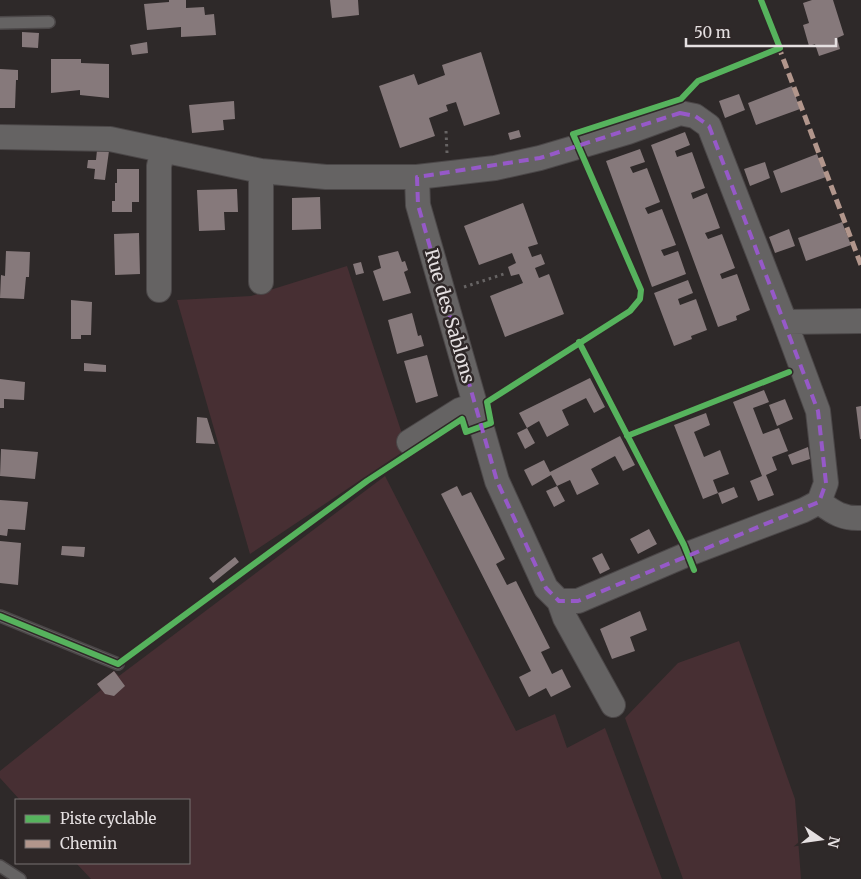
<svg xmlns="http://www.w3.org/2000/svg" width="861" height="879" font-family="Merriweather,serif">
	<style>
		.green { fill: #472f33 }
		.building { fill: #86797b }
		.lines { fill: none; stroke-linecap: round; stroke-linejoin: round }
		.lane-casing { stroke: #4b4748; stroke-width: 14 }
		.street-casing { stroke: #4b4748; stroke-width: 26 }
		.path { stroke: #676464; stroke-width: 3; stroke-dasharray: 2.5 4; stroke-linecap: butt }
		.lane { stroke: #656363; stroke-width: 11 }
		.street { stroke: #656363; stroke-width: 24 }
		.quiet { stroke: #b2968c; stroke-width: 5; stroke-dasharray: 10 5; stroke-linecap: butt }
		.cycleway-casing { stroke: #2f2828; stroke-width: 9 }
		.cycleway { stroke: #56b35d; stroke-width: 6 }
		.marked { fill: none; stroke: #9659c8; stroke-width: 4; stroke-dasharray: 10 6; stroke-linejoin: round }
		.labels { text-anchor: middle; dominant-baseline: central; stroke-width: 5; stroke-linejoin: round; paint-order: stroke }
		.street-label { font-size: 18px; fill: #e5e0e1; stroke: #2f2828 }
	</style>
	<rect width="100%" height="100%" fill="#2e2929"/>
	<path class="green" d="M347 266 407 449 250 554 177 300 251 296Z
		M385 476 516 731 555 714 567 748 605 728 662 879H91L76 863H189V800H20L0 778V771L101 690 97 684 114 671 119 676Z
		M739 641 795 799 801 879H683L625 718 678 663Z"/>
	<path class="building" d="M169 0H186V8L204 7 205 15 214 14 216 35 181 37V27L147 30 144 4 169 2Z
		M330 0H358L359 15 332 18Z
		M812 0H833L844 35 837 38 840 49 819 56 815 44 809 46 803 25 809 23 803 3Z
		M22 32 39 33 38 48 22 47Z
		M147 42 148 53 132 55 130 45Z
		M481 52 500 114 464 126 456 102 446 105 448 111 429 118 435 136 400 148 379 86 414 74 418 85 445 75 442 65Z
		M51 59H81V63L109 64V98L80 95V90L51 93Z
		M0 69 18 70V80H16L15 108H0Z
		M792 86 800 109 756 125 748 103Z
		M739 94 745 110 725 118 719 101Z
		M234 101 235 119 223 120 224 130 192 133 189 105Z
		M519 130 521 137 510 140 508 133Z
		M685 132 690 145 675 151 677 157 692 152 705 188 691 193 693 199 707 193 720 228 705 233 708 239 722 234 735 268 720 274 722 279 737 274 750 310 736 316 737 320 718 327 651 145Z
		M640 149 645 162 630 167 633 173 647 168 660 202 645 208 648 214 662 209 676 245 661 250 664 256 678 251 686 274 652 287 606 161Z
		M97 150 109 151 105 180 94 179 95 169 87 168 88 160H96Z
		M817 154 826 177 781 193 773 171Z
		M765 162 770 178 750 186 744 169Z
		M117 169H139V202H132V212H112V201H115V183H117Z
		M237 189 238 212H224L225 230 199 231 197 190Z
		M320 197 321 229 292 230V198Z
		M523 203 538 244 528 247 532 257 541 254 545 264 535 268 539 278 549 274 564 314 505 337 490 296 523 283 519 274 511 276 508 267 516 263 512 253 479 265 464 226Z
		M842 222 851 245 806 261 798 238Z
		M789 229 795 246 775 253 769 237Z
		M139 233 140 274 115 275 114 234Z
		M6 251 30 252 29 277H26L24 299 0 298 1 275 5 276Z
		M398 251 402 262 405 261 408 270 404 272 411 293 383 301 373 271 381 268 378 256Z
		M361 262 364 273 356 275 353 264Z
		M688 280 693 293 678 299 680 305 696 299 707 330 691 336 692 339 674 346 654 293Z
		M71 300 92 302 91 335H81V339H71Z
		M412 313 418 336 421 335 424 346 397 354 388 320Z
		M427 355 438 396 416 403 404 361Z
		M84 363 106 365V372L84 371Z
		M590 378 605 407 594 413 586 398 562 410 569 425 547 437 539 421 527 428 519 413Z
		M0 379 25 382 24 400 4 399V408H0Z
		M764 390 769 402 753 408 763 434 779 428 788 451 772 457 777 470 766 475 774 495 758 501 750 481 762 476 733 402Z
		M785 399 793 419 777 426 769 405Z
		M861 406V439H860L856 407Z
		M706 413 710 425 694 432 704 457 720 450 729 474 713 480 718 493 703 499 674 425Z
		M197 417 207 418 215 444 196 443Z
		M527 428 535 443 525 449 517 433Z
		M620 436 635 465 623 471 615 456 591 469 599 484 577 495 570 480 557 486 565 501 554 507 546 491 557 486 551 475 532 486 524 470 544 460 550 472Z
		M808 447 810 459 792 465 788 455Z
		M1 449 38 452 35 479 0 476Z
		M457 486 462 496 471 492 505 559 496 564 507 585 516 581 550 648 541 652 552 674 562 669 571 687 551 697 546 688 529 697 519 677 531 671 441 494Z
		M734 487 738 497 722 504 718 493Z
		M0 500 28 502 25 530 8 529 7 536 0 535Z
		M649 529 657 544 638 554 630 539Z
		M0 541 21 543 18 585 0 583Z
		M62 546 85 547 84 557 61 555Z
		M602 553 610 569 600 574 592 558Z
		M235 557 239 562 213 583 209 578Z
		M640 611 647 630 630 637 635 651 612 659 600 629Z
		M114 671 125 686 114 696 105 694 97 684Z"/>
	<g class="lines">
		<g class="lane-casing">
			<path id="lane" d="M0 23 49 22
				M0 616 118 664
				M0 866 20 879"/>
		</g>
		<g class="street-casing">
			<path id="street" d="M0 137 110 139 261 171 326 177H417L495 168 540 158 628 132 680 113 695 116 709 126 785 322 861 321
				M417 177 418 205 497 481 546 588 559 601H578L688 554 804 510 819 502 826 483 818 411 785 322
				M261 282V171
				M159 290V166L163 150
				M409 442 460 410 475 405
				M819 502C833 512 842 519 861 518
				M559 601 565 618 613 705"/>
		</g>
		<path class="path" d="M446 131 447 153
			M464 287 504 274"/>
		<use href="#lane" class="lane"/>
		<use href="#street" class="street"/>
		<path class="quiet" d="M778 45 861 265"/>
		<g class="cycleway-casing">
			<path id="cycleway" d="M579 342 684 545 694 570
				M627 436 789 372
				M0 616 118 664 367 481 462 419 466 432 491 423 487 402 630 311 640 299 641 290 573 134 681 99 698 81 780 48 761 0"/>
		</g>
		<use href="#cycleway" class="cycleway"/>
	</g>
	<path class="marked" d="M680 113 695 116 709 126 818 411 826 483 819 502 578 601H559L546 588 497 481 418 205 417 177 540 158Z"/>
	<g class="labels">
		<g class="street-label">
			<text transform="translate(450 316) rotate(74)">Rue des Sablons</text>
		</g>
	</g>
	<rect x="15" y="799" width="175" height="65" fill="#2f2828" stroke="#787272"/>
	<rect x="25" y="815" width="25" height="8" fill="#56b35d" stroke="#787272"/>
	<text x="60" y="824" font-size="15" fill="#e5e0e1">Piste cyclable</text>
	<rect x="25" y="840" width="25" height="8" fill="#b2968c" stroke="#787272"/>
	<text x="60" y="849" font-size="15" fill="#e5e0e1">Chemin</text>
	<g transform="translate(821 839) rotate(103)" stroke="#2f2828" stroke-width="4" paint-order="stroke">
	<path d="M0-4L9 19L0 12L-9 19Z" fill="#e5e0e1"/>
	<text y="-8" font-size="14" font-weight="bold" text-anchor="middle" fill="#e5e0e1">N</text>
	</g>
	<path d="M686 38v8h150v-8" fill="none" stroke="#e5e0e1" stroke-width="2.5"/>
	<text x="694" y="38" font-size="15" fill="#e5e0e1" stroke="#2f2828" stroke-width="4" paint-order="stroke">50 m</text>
</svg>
